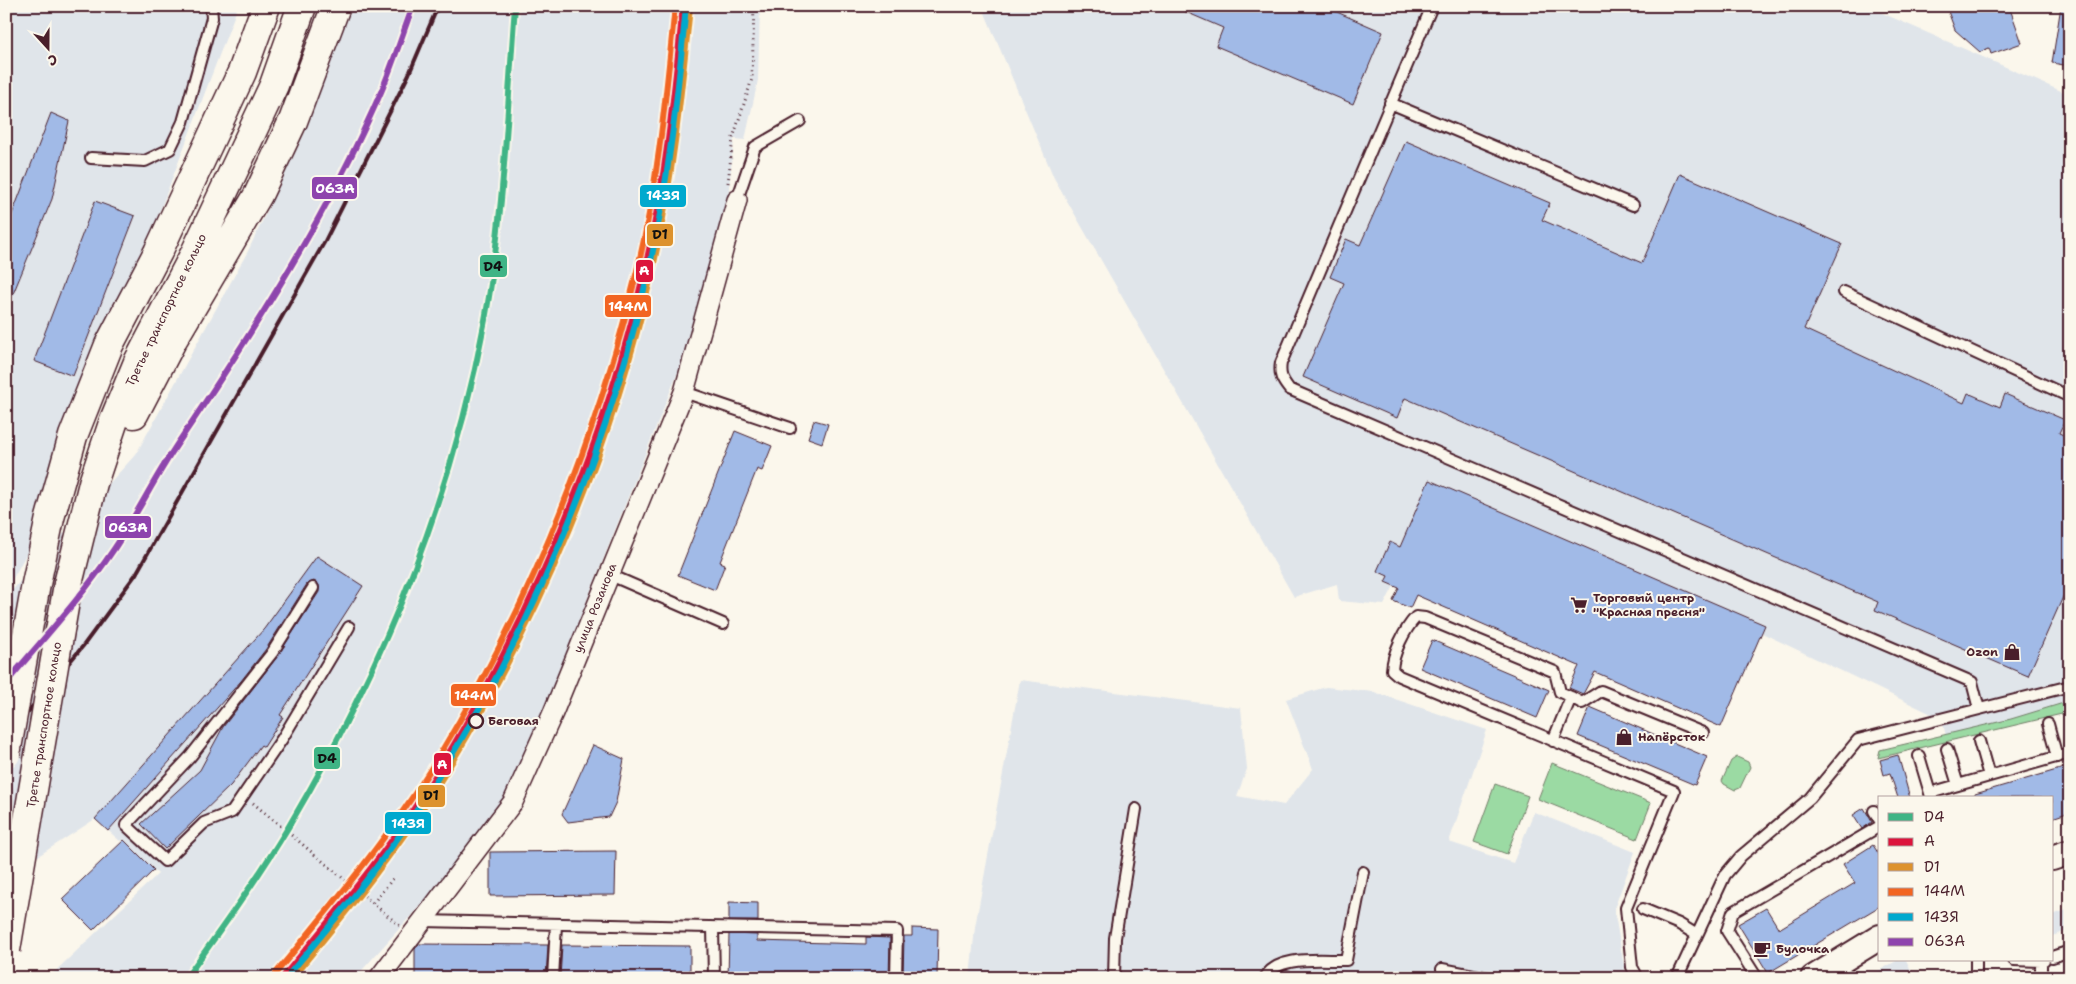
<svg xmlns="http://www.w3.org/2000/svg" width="2076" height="984" font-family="'Shantell Sans',sans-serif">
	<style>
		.built { fill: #e0e5ea }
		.green { fill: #9bdaa3; stroke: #727c67 }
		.building { fill: #a1bae7; stroke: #4a1f2b }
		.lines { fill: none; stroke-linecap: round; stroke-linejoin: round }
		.service-casing { stroke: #4a1f2b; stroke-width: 14 }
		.minor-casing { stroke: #4a1f2b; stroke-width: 22 }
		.tertiary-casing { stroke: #4a1f2b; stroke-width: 28 }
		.primary-casing { stroke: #4a1f2b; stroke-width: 31 }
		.path { stroke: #4a1f2b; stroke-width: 3; stroke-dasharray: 1 4; stroke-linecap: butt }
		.service { stroke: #fbf7ec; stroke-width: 10 }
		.minor { stroke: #fbf7ec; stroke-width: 19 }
		.tertiary { stroke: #fbf7ec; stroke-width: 24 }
		.primary { stroke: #fbf7ec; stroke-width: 28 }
		.rail { stroke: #4a1f2b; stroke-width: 4 }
		.primary-bridge-casing { stroke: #4a1f2b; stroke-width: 31; stroke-linecap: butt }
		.primary-bridge { stroke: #fbf7ec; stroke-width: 28 }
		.rail-1-casing { stroke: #fbf7ec; stroke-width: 10 }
		.rail-2-casing { stroke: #fbf7ec; stroke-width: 10 }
		.rail-3-casing { stroke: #fbf7ec; stroke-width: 10 }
		.rail-4-casing { stroke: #fbf7ec; stroke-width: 10 }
		.rail-5-casing { stroke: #fbf7ec; stroke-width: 10 }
		.rail-6-casing { stroke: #fbf7ec; stroke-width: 10 }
		.rail-1 { stroke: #3fb485; stroke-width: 6 }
		.rail-2 { stroke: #dc143c; stroke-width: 6 }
		.rail-3 { stroke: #dd922d; stroke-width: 6 }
		.rail-4 { stroke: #f26522; stroke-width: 6 }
		.rail-5 { stroke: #00a9ce; stroke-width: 6 }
		.rail-6 { stroke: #8e44ad; stroke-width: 6 }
		.stop-dot { fill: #fbf7ec; stroke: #4a1f2b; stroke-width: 2.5 }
		.labels { text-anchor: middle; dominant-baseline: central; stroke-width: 4; stroke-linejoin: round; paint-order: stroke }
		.street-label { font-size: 12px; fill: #4a1f2b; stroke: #fbf7ec }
		.poi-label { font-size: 12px; font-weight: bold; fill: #4a1f2b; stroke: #fbf7ec; text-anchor: start }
		.stop-label { font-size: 12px; font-weight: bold; fill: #4a1f2b; stroke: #fbf7ec; text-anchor: start }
		.line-badge { stroke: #fbf7ec; stroke-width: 2 }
		.badge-label { font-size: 14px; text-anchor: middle; font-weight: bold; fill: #fff }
		.pale-badge-label { font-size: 14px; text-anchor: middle; font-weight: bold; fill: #111 }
	</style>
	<rect width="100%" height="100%" fill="#fbf7ec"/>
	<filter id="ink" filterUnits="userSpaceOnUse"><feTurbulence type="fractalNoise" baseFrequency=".02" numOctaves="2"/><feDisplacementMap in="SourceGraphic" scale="10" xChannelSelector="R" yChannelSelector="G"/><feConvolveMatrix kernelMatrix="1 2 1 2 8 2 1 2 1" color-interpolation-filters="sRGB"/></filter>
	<g filter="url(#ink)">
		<path class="built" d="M6 6H238L88 399 57 498 6 591Z
			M352 6H760L758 80 745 140 734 139 728 198 678 372 536 728 498 809 469 851 355 978H48L158 874 123 839 120 841 95 819 6 877V597L136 454 248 251 306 130Z
			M982 6H1866L2070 95V712L1947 741 1942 719 1762 633 1721 727 1394 586 1384 605 1339 601 1337 584 1294 597 1054 178Z
			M1020 680 1241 708 1247 769 1237 796 1284 805 1313 769 1286 699 1326 687 1374 692 1487 730 1449 842 1513 863 1534 812 1635 852 1614 909 1626 978H970L975 927Z
			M2070 909V930L2052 936V915Z
			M1898 960H1906L1912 972 1901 978H1866Z"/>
		<path class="green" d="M2070 701V712L1878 758 1880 750 2011 719Z
			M1737 757 1748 762 1750 767 1740 788 1735 790 1724 784 1722 781 1731 761Z
			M1552 763 1651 803 1637 839 1538 799Z
			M1495 784 1528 796 1507 854 1474 842Z"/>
		<path class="building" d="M1172 6H1323L1383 32 1353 104 1216 46 1223 28Z
			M1946 6H2009L2022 43 1991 54 1989 48 1980 52 1955 30Z
			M2061 6H2070V66L2052 63Z
			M51 113 69 121 52 199 6 311V230Z
			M1406 141 1550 203 1542 220 1642 263 1680 174 1842 244 1804 329 1964 403 1968 393 2000 407 2005 394 2065 420 2059 433 2070 438V581L2028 676 1875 610 1878 602 1405 398 1397 418 1303 377 1344 283 1330 277 1346 239 1360 245Z
			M95 201 135 216 73 376 34 361Z
			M814 420 828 424 822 443 808 438Z
			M735 431 772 446 762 471 757 469 720 562 725 564 715 590 678 575Z
			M1429 480 1765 625 1721 727 1595 672 1583 694 1569 688 1579 666 1416 595 1410 608 1393 601 1399 588 1385 582 1388 576 1377 571 1390 542 1400 547Z
			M317 556 363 586 280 715 283 717 264 747 261 745 231 785 165 849 141 824 200 770 223 727 277 657 319 592V585L314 581 307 584 266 649 241 681 108 831 95 819 264 629Z
			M1432 640 1549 690 1537 718 1420 668Z
			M1590 707 1707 757 1695 785 1578 736Z
			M593 745 624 759 616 802 609 817 568 822 562 814Z
			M1898 755 1910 798H1898L1890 773 1884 775 1880 760Z
			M2067 767 2070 777V812L2052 818V798H1975V794Z
			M1864 808 1872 822 1862 829 1853 815Z
			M124 840 154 870 93 930 62 899Z
			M1873 845 1880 856V906L1768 973 1738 924 1766 908 1779 929 1855 883 1843 864Z
			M616 851 615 895 490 896V852Z
			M729 902 758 903V921H729Z
			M912 928 938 929 937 978H903L904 936H912Z
			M729 934 757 935V941L866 944V937L890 938 889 978 825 975V978L748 976V978H728Z
			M419 944 548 945 546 978H415V949Z
			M562 945 690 946V978H560Z"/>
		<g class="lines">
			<g class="service-casing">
				<path id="service" d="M1432 6 1281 363C1279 375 1282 380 1289 389L1972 682 1979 709
					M1390 103 1633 205
					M91 158 145 161 170 149 183 122 212 18 211 6
					M737 200 755 147 800 121
					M1844 292 2070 397
					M684 392 790 428
					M608 574 723 624
					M313 588 272 653 190 757 126 825 165 861 204 823 232 812 282 739 349 627
					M1571 697 1560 692 1555 672 1425 618 1416 617C1404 630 1393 653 1392 670L1399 676 1674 791 1626 908 1632 967 1638 978
					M2048 724 2057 757
					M1553 741 1571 697 1582 703 1601 691 1703 733
					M1979 741 1989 776
					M1947 749 1958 785
					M1919 756 1930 793
					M1931 798 1930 793 2070 753
					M1874 811 1880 821
					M1643 909 1679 924 1697 935
					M422 921 897 931 896 978
					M713 928 714 978
					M2052 957 2070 951
					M2014 960 2041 961
					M1442 969 1489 978
					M553 978 556 925
					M1114 978 1115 938 1136 809
					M1265 978C1277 954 1323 961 1346 960L1363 872
					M1677 978 1725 875 1741 856 1810 798 1858 740 2070 686
					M1757 978 1727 931 1733 912 1880 826
					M1976 978V960
					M2041 978V961L2044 960"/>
			</g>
			<g class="minor-casing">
				<path id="minor" d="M379 978 513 802 553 713 684 392 737 200"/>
			</g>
			<g class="tertiary-casing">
				<path id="tertiary" d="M2052 858 2070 852
					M1813 978 1880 937"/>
			</g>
			<g class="primary-casing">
				<path id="primary" d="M134 414 172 341 258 195 293 121 336 6
					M57 648 68 584 93 483 114 420 138 362 194 255 274 85 302 6"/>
			</g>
			<path class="path" d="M728 183 733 138 752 79 754 6
				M253 803 400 926
				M350 884 374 854
				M373 903 395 876"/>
			<use href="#service" class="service"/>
			<use href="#minor" class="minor"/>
			<use href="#tertiary" class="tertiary"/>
			<use href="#primary" class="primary"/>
			<path class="rail" d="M6 738 83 646 136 574 325 241 409 74 438 6"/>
			<g class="primary-bridge-casing">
				<path id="primary-bridge" d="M6 754 36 584 50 518 73 436 109 345 158 252 242 72 266 6
					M6 950 57 648"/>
			</g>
			<use href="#primary-bridge" class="primary-bridge"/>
			<g class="rail-1-casing">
				<path id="rail-1" d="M186 978C222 928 258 878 289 826 382 669 452 499 485 320 504 216 507 111 515 6"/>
			</g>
			<g class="rail-2-casing">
				<path id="rail-2" d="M282 978C339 909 397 840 443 763 535 610 603 445 644 272 665 185 674 95 683 6"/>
			</g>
			<g class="rail-3-casing">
				<path id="rail-3" d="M292 978C348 910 404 842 449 767 542 615 612 446 652 272 672 185 681 96 690 7"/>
			</g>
			<g class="rail-4-casing">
				<path id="rail-4" d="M276 973C333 904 390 836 437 759 529 608 595 443 637 271 658 184 666 95 675 6"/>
			</g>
			<g class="rail-5-casing">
				<path id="rail-5" d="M290 973C334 921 378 869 415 813 527 645 606 458 651 260 669 177 678 91 686 6"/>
			</g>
			<g class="rail-6-casing">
				<path id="rail-6" d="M6 683C43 639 82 597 114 549 138 513 157 473 182 437 256 327 328 214 381 92 393 64 402 35 413 6"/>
			</g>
			<use href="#rail-1" class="rail-1"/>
			<use href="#rail-2" class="rail-2"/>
			<use href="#rail-3" class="rail-3"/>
			<use href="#rail-4" class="rail-4"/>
			<use href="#rail-5" class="rail-5"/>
			<use href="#rail-6" class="rail-6"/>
		</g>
	</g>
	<defs>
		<g id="supermarket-bare" transform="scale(1.35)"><path d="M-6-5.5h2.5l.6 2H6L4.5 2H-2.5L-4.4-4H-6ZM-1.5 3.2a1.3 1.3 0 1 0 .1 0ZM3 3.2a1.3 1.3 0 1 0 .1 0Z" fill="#4a1f2b" stroke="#fbf7ec" stroke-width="2.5" paint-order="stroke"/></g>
		<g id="shop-bare" transform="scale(1.35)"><path d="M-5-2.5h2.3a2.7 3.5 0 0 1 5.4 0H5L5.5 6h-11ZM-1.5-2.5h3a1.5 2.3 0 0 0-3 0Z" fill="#4a1f2b" stroke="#fbf7ec" stroke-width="2.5" paint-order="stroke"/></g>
		<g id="cafe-bare" transform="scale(1.35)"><path d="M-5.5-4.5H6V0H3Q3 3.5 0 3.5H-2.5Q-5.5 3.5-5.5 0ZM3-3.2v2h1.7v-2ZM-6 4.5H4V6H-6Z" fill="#4a1f2b" stroke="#fbf7ec" stroke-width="2.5" paint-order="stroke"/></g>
	</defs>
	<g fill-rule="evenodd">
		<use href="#supermarket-bare" x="1579" y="605"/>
		<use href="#shop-bare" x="2012" y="652"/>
		<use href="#shop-bare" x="1624" y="737"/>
		<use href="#cafe-bare" x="1762" y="949"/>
	</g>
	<circle class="stop-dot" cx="476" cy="721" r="7"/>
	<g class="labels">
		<g class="street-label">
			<text transform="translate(166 310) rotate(-64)">Третье транспортное кольцо</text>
			<text transform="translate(595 608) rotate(-68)">улица Розанова</text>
			<text transform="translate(44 725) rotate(-81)">Третье транспортное кольцо</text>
		</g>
		<g class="poi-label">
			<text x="1593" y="598">Торговый центр<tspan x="1593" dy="14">"Красная пресня"</tspan></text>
			<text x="1998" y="652" text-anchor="end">Ozon</text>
			<text x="1638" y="737">Напёрсток</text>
			<text x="1776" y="949">Булочка</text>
		</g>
		<g class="stop-label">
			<text x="488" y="721">Беговая</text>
		</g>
	</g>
	<g class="line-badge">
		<rect x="311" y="176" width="47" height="24" rx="5" fill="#8e44ad"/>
		<rect x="639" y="184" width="48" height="24" rx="5" fill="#00a9ce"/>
		<rect x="646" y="223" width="28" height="24" rx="5" fill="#dd922d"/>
		<rect x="479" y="254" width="29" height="24" rx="5" fill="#3fb485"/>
		<rect x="635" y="259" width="19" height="24" rx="5" fill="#dc143c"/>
		<rect x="604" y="294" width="48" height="24" rx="5" fill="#f26522"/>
		<rect x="104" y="515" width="48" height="24" rx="5" fill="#8e44ad"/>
		<rect x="450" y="683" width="47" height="24" rx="5" fill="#f26522"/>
		<rect x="313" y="746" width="28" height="24" rx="5" fill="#3fb485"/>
		<rect x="433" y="752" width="19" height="24" rx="5" fill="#dc143c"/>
		<rect x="417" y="784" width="29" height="24" rx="5" fill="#dd922d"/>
		<rect x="384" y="811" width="48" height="24" rx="5" fill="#00a9ce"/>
	</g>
	<g class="badge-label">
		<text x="335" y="193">063А</text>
		<text x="663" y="200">143Я</text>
		<text x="644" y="275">A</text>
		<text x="628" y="311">144М</text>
		<text x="128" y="532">063А</text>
		<text x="474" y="700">144М</text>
		<text x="442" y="769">A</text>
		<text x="408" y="828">143Я</text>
	</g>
	<g class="pale-badge-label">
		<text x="660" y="239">D1</text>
		<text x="493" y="271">D4</text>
		<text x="327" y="763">D4</text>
		<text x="431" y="800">D1</text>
	</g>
	<rect width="2076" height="984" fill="none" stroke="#fbf7ec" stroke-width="25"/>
	<rect x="12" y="12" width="2051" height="959" fill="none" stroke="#4a1f2b" stroke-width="2" filter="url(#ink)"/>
	<rect x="1878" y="796" width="175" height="165" fill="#fbf7ec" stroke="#b4a19f"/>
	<rect x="1888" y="813" width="25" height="8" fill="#3fb485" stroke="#b4a19f"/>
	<text x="1924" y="822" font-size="15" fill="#4a1f2b">D4</text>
	<rect x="1888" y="838" width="25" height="8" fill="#dc143c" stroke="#b4a19f"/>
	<text x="1924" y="846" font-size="15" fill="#4a1f2b">A</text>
	<rect x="1888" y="863" width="25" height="8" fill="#dd922d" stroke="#b4a19f"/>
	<text x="1924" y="872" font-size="15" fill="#4a1f2b">D1</text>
	<rect x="1888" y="888" width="25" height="8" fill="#f26522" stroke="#b4a19f"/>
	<text x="1924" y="896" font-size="15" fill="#4a1f2b">144М</text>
	<rect x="1888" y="913" width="25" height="8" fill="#00a9ce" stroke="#b4a19f"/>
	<text x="1924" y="922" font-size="15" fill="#4a1f2b">143Я</text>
	<rect x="1888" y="938" width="25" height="8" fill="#8e44ad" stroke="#b4a19f"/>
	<text x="1924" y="946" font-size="15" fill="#4a1f2b">063А</text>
	<g transform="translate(48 48) rotate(159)" stroke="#fbf7ec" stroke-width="4" paint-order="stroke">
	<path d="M0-4L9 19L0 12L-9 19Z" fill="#4a1f2b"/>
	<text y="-8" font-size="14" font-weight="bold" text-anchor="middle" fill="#4a1f2b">С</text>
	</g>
</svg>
